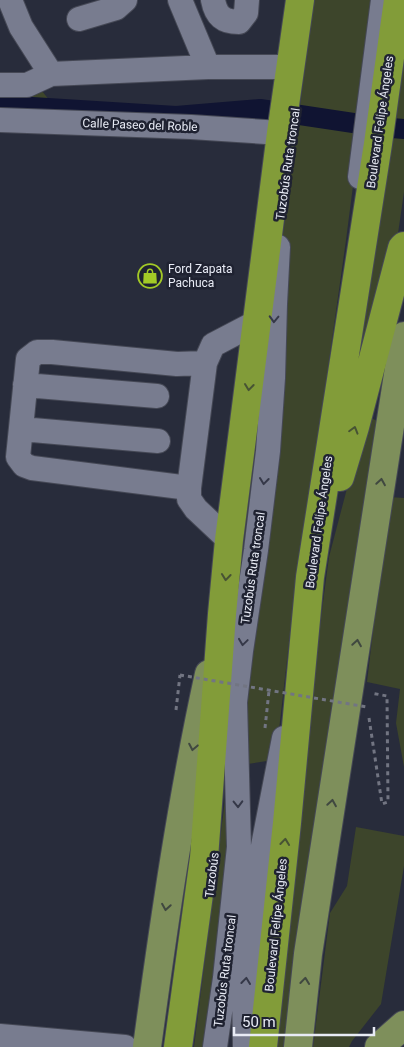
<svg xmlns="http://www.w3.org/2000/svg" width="404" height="1047" font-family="Roboto,sans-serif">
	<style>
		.green { fill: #3d452b }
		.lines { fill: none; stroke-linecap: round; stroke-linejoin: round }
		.canal { stroke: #101432; stroke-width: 20 }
		.minor-casing { stroke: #454855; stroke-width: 26 }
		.major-casing { stroke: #454855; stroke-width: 30 }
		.highway-casing { stroke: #454855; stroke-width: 30 }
		.path { stroke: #727582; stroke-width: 3; stroke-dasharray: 4 4; stroke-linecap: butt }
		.minor { stroke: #787c8f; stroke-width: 24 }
		.major { stroke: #7e8f5b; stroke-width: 28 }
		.highway { stroke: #829c39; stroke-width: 28 }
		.path-bridge { stroke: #727582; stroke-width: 3; stroke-dasharray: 4 4; stroke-linecap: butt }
		.oneway { stroke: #353848 }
		.oneway2 { stroke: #475334 }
		.oneway3 { stroke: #404840 }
		.labels { text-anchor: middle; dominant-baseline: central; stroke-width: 5; stroke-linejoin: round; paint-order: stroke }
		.street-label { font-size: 12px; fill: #e8ebf5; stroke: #1f2231 }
		.poi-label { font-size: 12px; fill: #e8ebf5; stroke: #1f2231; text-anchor: start }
	</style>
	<rect width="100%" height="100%" fill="#282c3b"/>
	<path class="green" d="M314 0H377L346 240 308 511 290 634 279 730 273 760 241 765 283 234Z
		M404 11V192L393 268 352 393Z
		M0 74 29 75 50 101 0 99Z
		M369 417 377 421 285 1047H271L290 851 329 557 360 439Z
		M389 497 404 498V767L396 723 400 689 367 682Z
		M230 760 235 847 210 1047H194Z
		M356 827 404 836V866L381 1004 352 1041 349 1047H313L330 913 347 886Z"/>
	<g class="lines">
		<path class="canal" d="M0 105 176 116 260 109 380 127 404 129"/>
		<g class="minor-casing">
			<path id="minor" d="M10 0 21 27 51 74
				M180 0 208 67
				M213 0C216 16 223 22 239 22L246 13 247 0
				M79 19 116 8 125 0
				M0 85H27L51 74 208 67H290
				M0 120 191 127 281 133
				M360 177 383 0
				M25 385 157 396
				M21 429 158 441
				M189 488 32 468 24 465 18 457 28 359 37 352H52L177 364 205 363
				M229 540 196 509 189 499V488L205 363 213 345 257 322
				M0 1036 125 1047
				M215 1047 225 978 239 847 235 702 241 651 256 550 268 451 273 378 275 304 278 247
				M245 1047 244 991 262 851 284 738"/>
		</g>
		<g class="major-casing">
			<path id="major" d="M147 1047C164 922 182 797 209 674
				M298 1047 308 954 404 336
				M379 1047 404 1025"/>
		</g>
		<g class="highway-casing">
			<path id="highway" d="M340 477 355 427 402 248 404 246
				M178 1047 204 858 222 614 229 540 281 133 300 0
				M263 1047 287 823 310 577 378 144 398 0"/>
		</g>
		<path class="path" d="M176 710 180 675
			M369 718 382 804 388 802 387 696 371 693
			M265 728 269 691"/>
		<use href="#minor" class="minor"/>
		<use href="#major" class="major"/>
		<use href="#highway" class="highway"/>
		<path class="path-bridge" d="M180 675 367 707"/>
	</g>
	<defs><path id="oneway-chevron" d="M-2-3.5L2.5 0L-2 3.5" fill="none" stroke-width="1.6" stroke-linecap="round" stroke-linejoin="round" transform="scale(1.25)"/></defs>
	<g class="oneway">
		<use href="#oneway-chevron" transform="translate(274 319) rotate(92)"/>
		<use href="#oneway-chevron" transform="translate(264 481) rotate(97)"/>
		<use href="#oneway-chevron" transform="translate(243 642) rotate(98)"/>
		<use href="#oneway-chevron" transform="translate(238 804) rotate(89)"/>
		<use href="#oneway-chevron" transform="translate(246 981) rotate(-83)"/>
	</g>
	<g class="oneway2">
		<use href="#oneway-chevron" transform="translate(249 387) rotate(97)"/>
		<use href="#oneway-chevron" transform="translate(354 430) rotate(-74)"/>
		<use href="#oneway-chevron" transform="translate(226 577) rotate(96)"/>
		<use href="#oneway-chevron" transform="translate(285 842) rotate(-84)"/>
	</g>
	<g class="oneway3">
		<use href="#oneway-chevron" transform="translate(381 482) rotate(-81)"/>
		<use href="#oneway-chevron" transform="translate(357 643) rotate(-81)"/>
		<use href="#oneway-chevron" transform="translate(193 747) rotate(101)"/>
		<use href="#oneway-chevron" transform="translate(332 803) rotate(-81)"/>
		<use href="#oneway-chevron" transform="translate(166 907) rotate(99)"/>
		<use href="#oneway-chevron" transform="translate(305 981) rotate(-84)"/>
	</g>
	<defs>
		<g id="shop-ring" transform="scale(1.25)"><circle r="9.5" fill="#1f2231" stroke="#a3c926" stroke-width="1.5"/><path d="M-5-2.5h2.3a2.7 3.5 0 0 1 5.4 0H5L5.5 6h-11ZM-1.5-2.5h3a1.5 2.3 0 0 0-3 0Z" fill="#a3c926"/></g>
	</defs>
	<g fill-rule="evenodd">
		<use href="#shop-ring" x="150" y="276"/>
	</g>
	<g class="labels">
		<g class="street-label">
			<text transform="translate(380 122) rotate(-82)">Boulevard Felipe Ángeles</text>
			<text transform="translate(140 125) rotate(2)">Calle Paseo del Roble</text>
			<text transform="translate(288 164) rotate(-82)">Tuzobús Ruta troncal</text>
			<text transform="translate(319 522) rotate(-82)">Boulevard Felipe Ángeles</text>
			<text transform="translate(253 568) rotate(-82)">Tuzobús Ruta troncal</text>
			<text transform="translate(212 875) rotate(-83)">Tuzobús</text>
			<text transform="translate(276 925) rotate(-84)">Boulevard Felipe Ángeles</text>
			<text transform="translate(225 971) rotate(-83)">Tuzobús Ruta troncal</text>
		</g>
		<g class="poi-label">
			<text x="168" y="269">Ford Zapata<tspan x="168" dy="14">Pachuca</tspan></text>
		</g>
	</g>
	<path d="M234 1027v8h140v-8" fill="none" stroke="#e8ebf5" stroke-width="2.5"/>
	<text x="242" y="1027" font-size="15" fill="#e8ebf5" stroke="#1f2231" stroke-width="4" paint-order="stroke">50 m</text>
</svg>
